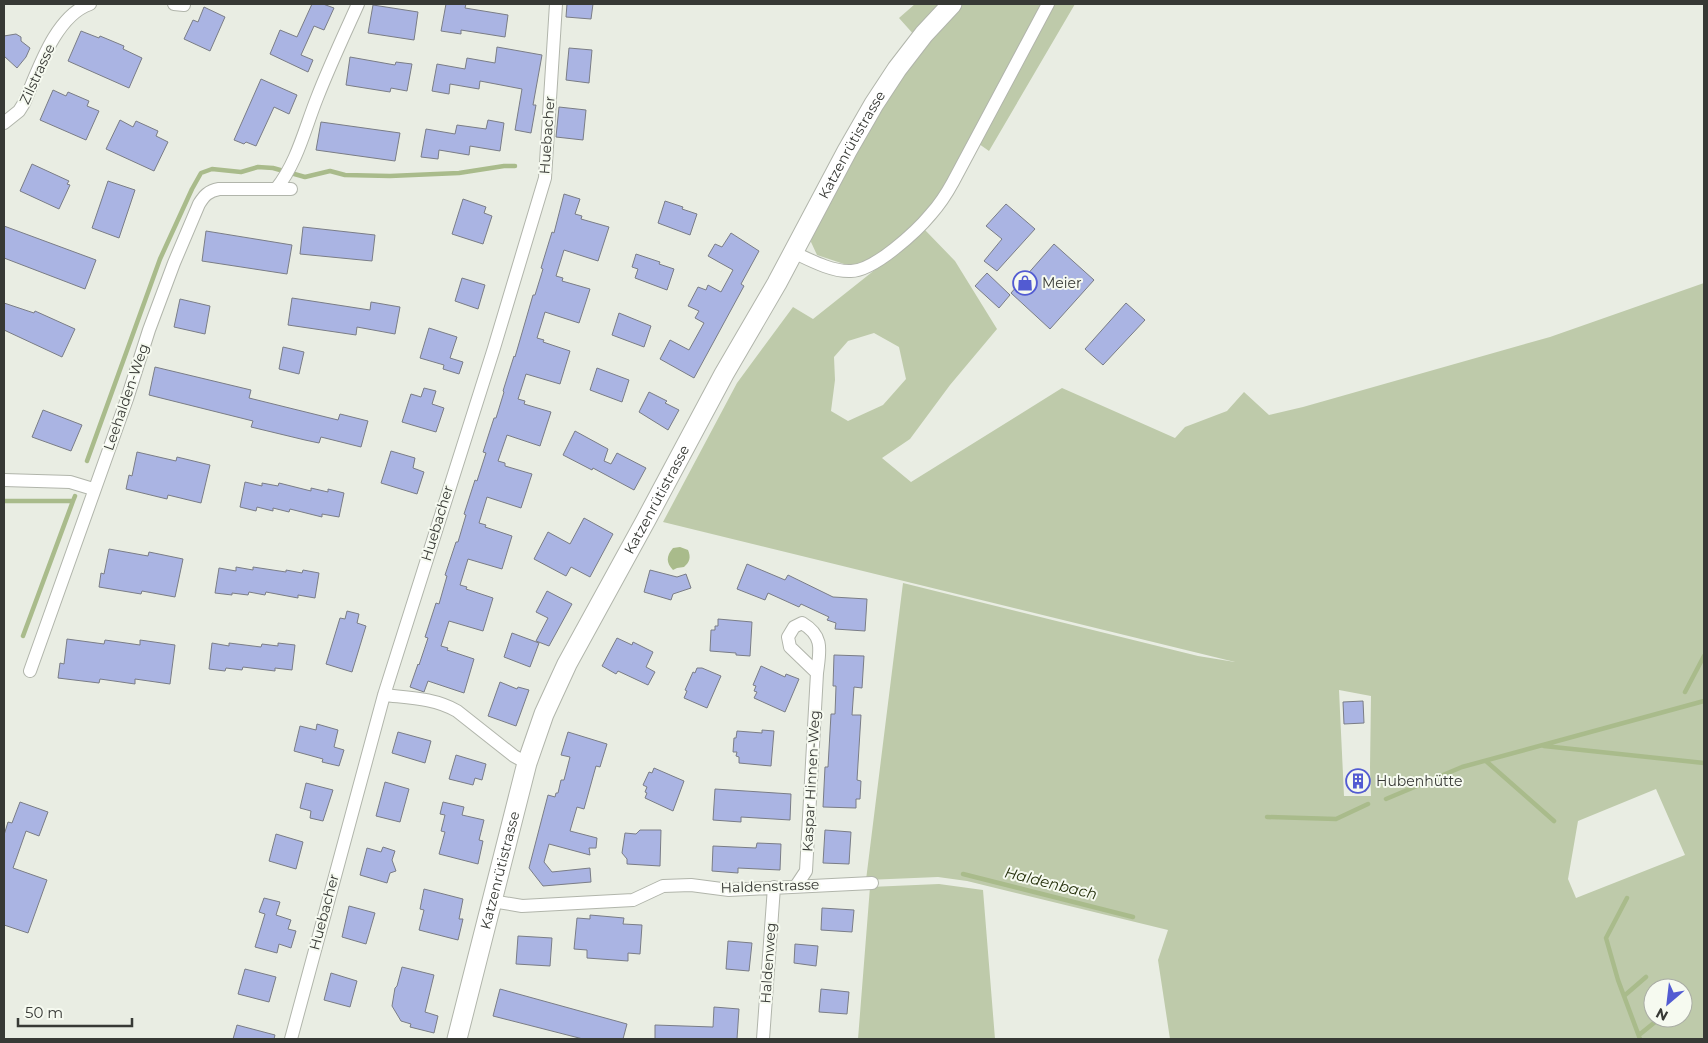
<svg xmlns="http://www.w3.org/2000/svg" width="1708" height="1043" font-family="Montserrat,sans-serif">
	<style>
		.green { fill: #becaaa; fill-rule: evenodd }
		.water { fill: #a9bb8b }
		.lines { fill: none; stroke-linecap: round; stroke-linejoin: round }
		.stream { stroke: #a9bb8b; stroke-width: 4.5 }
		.building { fill: #aab4e3; stroke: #7a7d86 }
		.street-casing { stroke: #b1b5ab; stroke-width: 14 }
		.secondary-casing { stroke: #b1b5ab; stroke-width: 21 }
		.street { stroke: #fff; stroke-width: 12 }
		.secondary { stroke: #fff; stroke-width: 19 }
		.labels { text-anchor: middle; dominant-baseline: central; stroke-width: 4; stroke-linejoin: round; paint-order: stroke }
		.street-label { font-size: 14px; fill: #373935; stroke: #f6faf0 }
		.poi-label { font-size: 14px; fill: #373935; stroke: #f6faf0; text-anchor: start }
		.water-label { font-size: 15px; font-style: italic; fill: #26310d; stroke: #f6faf0 }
	</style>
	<rect width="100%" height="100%" fill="#e9ede3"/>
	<path class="green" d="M915 4H1075L989 151 972 139 946 186 918 222 868 263 847 265 817 255 811 242 812 230 873 117 924 46 899 18Z
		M925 230 955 261 997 329 950 385 910 439 882 458 911 482 1062 388 1175 438 1185 427 1227 411 1244 392 1269 415 1303 407 1550 337 1704 283V1039H1170L1158 960 1168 930 967 881 938 877 866 880 903 583 1198 656 1235 662 663 522 737 383 793 307 813 319ZM874 333 899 347 906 379 883 405 848 421 831 411 835 380 834 357 848 341ZM1339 690 1371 696 1370 768 1371 796H1344ZM1656 789 1685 855 1576 898 1568 879 1578 821ZM1653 988H1683V1018H1653Z
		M939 884 983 890 995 1039H858L870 887Z"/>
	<path class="water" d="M680 547 688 550C691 557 690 562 684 567L677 568 673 570C666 563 666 556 673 548Z"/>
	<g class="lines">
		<path class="stream" d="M87 461 160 259 192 189 201 173 212 169 241 172 258 167 273 168 305 177 330 171 345 175 390 176 459 173 504 166H515
			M4 501H73L75 496
			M23 636 73 501
			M1685 692 1704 656
			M1544 746 1704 763
			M1486 761 1554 821
			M1386 799 1462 767 1704 701
			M1267 817 1336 819 1368 804
			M963 874 1133 917
			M1627 898 1606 938 1618 980 1640 1039
			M1624 996 1646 977
			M1639 1035 1660 1018"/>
	</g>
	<path class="building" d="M312 4H323L334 8 324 30 314 26 301 55 313 60 308 72 270 54 280 30 297 37Z
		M446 4H466L465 8 508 15 505 37 461 30V34L441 31Z
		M567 4H593L591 19 566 17Z
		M373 5 418 12 414 40 368 33Z
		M204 7 225 17 210 51 184 39 193 20 198 22Z
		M81 31 99 38 100 36 124 46 123 49 142 58 129 88 68 61Z
		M16 34 21 37V41L30 48 26 57 17 68 4 56V36Z
		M497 47 542 55 533 105H536L531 133 515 130 522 89 480 81 479 89 450 84 449 94 432 91 437 64 465 69 467 58 495 63Z
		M569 48 592 50 589 83 566 80Z
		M350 57 395 65 396 62 412 64 407 91 391 88 390 92 346 85Z
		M261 79 297 95 289 114 274 107 256 146 246 142 244 144 234 140Z
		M53 90 66 96 68 92 89 101 87 106 99 111 86 140 40 120Z
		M559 107 586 110 583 140 556 137Z
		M120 120 133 127 136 121 158 131 156 136 168 142 154 171 106 149Z
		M488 120 504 123 500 151 470 146 469 155 439 150 438 159 421 157 426 129 455 134 457 125 486 129Z
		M321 122 400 133 395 161 316 150Z
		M32 164 69 181 67 184 70 185 59 209 20 191Z
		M108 181 135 190 119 238 92 228Z
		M564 194 580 199 575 214 582 216 581 219 609 227 598 261 564 250 556 276 563 278 562 281 590 289 579 323 545 312 537 338 544 340 543 342 570 351 560 384 526 374 518 399 525 401 524 404 551 412 540 446 507 435 498 461 505 463V466L532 474 521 508 487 497 479 523 486 525 485 527 512 536 502 569 468 559 460 585 467 587 466 589 493 598 483 631 449 621 441 646 448 648 447 650 474 659 464 693 428 681 424 692 410 687 418 664 419 665 428 638 425 637 436 603 439 604 447 576 445 575 456 542H458L466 515 464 514 475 480 477 481 486 453 483 452 494 418H496L504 392 503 391 514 356 515 357 533 295H535L543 269 541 268 552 232 554 233Z
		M463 199 486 207 484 213 492 216 483 244 452 234Z
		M665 201 683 207 682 209 697 214 690 235 658 223Z
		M1006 204 1035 229 997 271 984 261 1002 239 986 226Z
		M4 226 96 260 85 289 4 258Z
		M303 227 375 235 372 261 300 254Z
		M206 231 292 245 287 274 202 261Z
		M731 233 759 251 741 284 744 286 694 378 660 359 670 340 689 350 704 323 695 318 699 311 688 306 698 287 706 290 708 285 721 292 733 270 708 256 715 244 722 247Z
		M1054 244 1094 280 1050 329 1011 293Z
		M636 254 660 262 659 264 674 269 667 290 635 278 638 269 632 267Z
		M987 273 1010 295 999 308 975 286Z
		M462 278 485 285 478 309 455 301Z
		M292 298 370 310 371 302 400 307 395 334 357 327 356 335 288 325Z
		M180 299 210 306 205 334 174 327Z
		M4 303 34 313 35 311 75 329 62 357 4 330Z
		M1126 303 1145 320 1103 365 1085 349Z
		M619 313 651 326 644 347 612 335Z
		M429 328 457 337 450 358 463 362 459 374 443 369 444 365 420 358Z
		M283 347 304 352 299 374 279 369Z
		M155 367 251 390 249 398 338 420 340 414 368 421 361 447 321 437 319 443 305 440 251 427 253 421 149 395Z
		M597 368 629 380 622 402 590 390Z
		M424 388 436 391 432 404 444 408 436 432 402 422 411 394 421 397Z
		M649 392 667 401 665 403 679 410 668 430 639 412Z
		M43 410 82 425 71 451 32 437Z
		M575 431 608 449 604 461 611 464 617 453 646 468 634 490 593 468 592 470 563 455Z
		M391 451 415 458 413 468 424 472 417 494 381 483Z
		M137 452 176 461 177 457 210 465 201 503 168 495 167 499 126 489 129 475 132 476Z
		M245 482 262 486V483L278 486 279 483 311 491V488L328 492V489L344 493 339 517 322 514V517L290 509 289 512 273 508V511L257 507 256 511 240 507Z
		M584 518 613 534 590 577 571 567 566 576 534 559 548 532 570 544Z
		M109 549 148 556 149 552 183 559 175 597 142 591 141 594 99 587 101 573 104 574Z
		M747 564 785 580 788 575 833 597 867 599 865 631 835 629 836 623 827 620 829 617 801 604 799 607 768 593 765 600 737 589Z
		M236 567 253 570V567L286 572V570L302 573 303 570 319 573 315 598 298 595V598L266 592 265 595 249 592 248 595 232 593V595L215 593 219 568 236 571Z
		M650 570 677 577 686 574 691 588 673 594 671 600 644 592Z
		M547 591 572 604 549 646 536 641 548 618 536 612Z
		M347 611 359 614 357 623 366 626 352 672 326 664 340 618 345 619Z
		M718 619 752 622 750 656 736 655V653L710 651 711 630H715V626H718Z
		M512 633 539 643 530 667 504 657Z
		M617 638 632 645 633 642 653 652 646 667 655 672 648 685 618 671 616 674 602 666Z
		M67 639 104 644 105 640 140 645V640L175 645 170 684 135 679V684L100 679 99 683 58 678 60 663 64 664Z
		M212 643 229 646V643L261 647 262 644 278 646V643L295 645 292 670 275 668V671L243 667 242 670 226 668 225 671 209 669Z
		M834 655 864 656 862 688 854 687 852 715H861L857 780 861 781 860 799H856V808L823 807 825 767H828L831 714H835L836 686H833Z
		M761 666 785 677 786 674 799 679 785 712 754 698 757 692 754 691 756 686 753 685Z
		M697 668H702L721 676 707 708 684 698 687 691 685 690 693 672 695 673Z
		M500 682 517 689 518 687 529 690 516 726 488 716Z
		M1363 701 1364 723 1344 724 1343 702Z
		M317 724 338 730 334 747 344 750 339 766 322 762 323 759 294 751 300 726 316 730Z
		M762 730 774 731 771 766 739 763V757L736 756 737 752H733L734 738H736L737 731 762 733Z
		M398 732 431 741 425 763 392 753Z
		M568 732 607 744 600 767 596 766 584 809 577 807 570 831 597 838 596 848H589L590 855 549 844 544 862 552 872 590 868 591 882 543 886 529 868 548 795 555 797 556 793H558L561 780H564L570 757 561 755Z
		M456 755 486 764 482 780 475 778 473 785 449 779Z
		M654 768 684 781 673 811 645 798 647 793 645 792 647 787 643 785 649 772 652 773Z
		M1351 771H1365L1366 791 1352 792Z
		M385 782 409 789 400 822 376 816Z
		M306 783 333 790 323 821 310 818 311 811 300 808Z
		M715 789 791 794 790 820 741 817V822L713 820Z
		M20 802 48 812 39 836 26 831 13 868 47 880 28 933 4 925V835L8 822 12 823Z
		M443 802 464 807 462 815 484 820 479 840 483 841 478 864 439 854 445 832 441 831 445 815 440 814Z
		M640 830H661L660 866 627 864V859L622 853 625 833 636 834Z
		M825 830 851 832 849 864 823 863Z
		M276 834 303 842 296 869 269 861Z
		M757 843 781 844 780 870 738 868V873L712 871 713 846 756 848Z
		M383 847 395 851 392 860 396 871 390 873 387 883 360 875 367 848 381 852Z
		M424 889 463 899 459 919H463L458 940 419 930 424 910 420 909Z
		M264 898 280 902 276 915 291 920 288 929 296 931 291 948 279 944 277 953 255 947 265 914 259 912Z
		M349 906 375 913 366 944 342 937Z
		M822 908 854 910 852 932 821 930Z
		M590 915 624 918 623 924 642 925 640 954 628 953V961L587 958V950L574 949 577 918 590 919Z
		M518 936 552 938 550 966 516 964Z
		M728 941 752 943 749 971 726 969Z
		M795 944 818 946 816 966 794 963Z
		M402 967 434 975 425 1012 438 1016 434 1033 410 1027 411 1024 401 1021 392 1006 395 988 397 986Z
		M245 969 276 977 269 1002 238 994Z
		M331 973 357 981 350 1007 324 1000Z
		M500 989 627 1024 623 1039H583L493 1016Z
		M821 989 849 992 847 1014 819 1012Z
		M714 1007 739 1009 737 1039H655V1025L713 1027Z
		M237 1025 275 1035 274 1039H233Z"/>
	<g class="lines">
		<g class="street-casing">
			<path id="street" d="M174 4 184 5
				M4 123 19 111 24 103C38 71 55 16 90 4
				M276 189H291
				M793 252C810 260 832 272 851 271 874 271 917 231 931 214 940 204 947 193 953 182L1048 4
				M4 480 70 482 93 489
				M30 671 127 399 149 330 174 263 199 204C204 196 208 191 219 189H276C297 163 305 128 317 98 329 67 344 35 358 4
				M384 695C410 698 434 698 457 711L514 756 527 763
				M796 886 806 871 817 673C820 650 824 636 802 623L794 627 788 637 790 647 817 673
				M492 901 522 906 633 900 663 886 691 885 729 890 872 883
				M291 1039 384 695 494 348 545 178 556 4
				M763 1039 774 887"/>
		</g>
		<g class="secondary-casing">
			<g id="secondary">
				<path id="s1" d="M457 1039 527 763 544 714 567 664 646 520 724 374 777 283 847 151 874 104 897 69 924 34 952 4"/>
			</g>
		</g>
		<use href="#street" class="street"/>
		<use href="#secondary" class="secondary"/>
	</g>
	<defs>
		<g id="shop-ring" transform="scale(1.25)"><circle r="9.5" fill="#f6faf0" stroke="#525bd2" stroke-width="1.5"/><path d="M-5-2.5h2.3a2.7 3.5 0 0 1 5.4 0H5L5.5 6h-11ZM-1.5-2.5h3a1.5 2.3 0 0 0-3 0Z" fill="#525bd2"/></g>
		<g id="building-ring" transform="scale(1.25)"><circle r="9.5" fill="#f6faf0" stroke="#525bd2" stroke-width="1.5"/><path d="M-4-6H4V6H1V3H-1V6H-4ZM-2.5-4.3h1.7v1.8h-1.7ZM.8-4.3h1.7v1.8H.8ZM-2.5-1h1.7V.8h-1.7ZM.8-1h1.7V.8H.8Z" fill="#525bd2"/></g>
	</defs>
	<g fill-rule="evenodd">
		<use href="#shop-ring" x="1025" y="283"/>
		<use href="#building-ring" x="1358" y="781"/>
	</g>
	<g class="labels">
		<g class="street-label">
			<text transform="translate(37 74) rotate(-65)">Zilstrasse</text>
			<text transform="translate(547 135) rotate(-86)">Huebacher</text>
			<text stroke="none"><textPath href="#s1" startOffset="984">Katzenrütistrasse</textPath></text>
			<text transform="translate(126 397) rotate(-71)">Leehalden-Weg</text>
			<text stroke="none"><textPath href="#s1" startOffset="579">Katzenrütistrasse</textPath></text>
			<text transform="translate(437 523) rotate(-73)">Huebacher</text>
			<text transform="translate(811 781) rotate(-87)">Kaspar Hinnen-Weg</text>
			<text stroke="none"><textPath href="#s1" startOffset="174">Katzenrütistrasse</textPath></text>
			<text transform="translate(770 886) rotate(-2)">Haldenstrasse</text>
			<text transform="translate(324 912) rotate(-75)">Huebacher</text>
			<text transform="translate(768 963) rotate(-86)">Haldenweg</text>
		</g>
		<g class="poi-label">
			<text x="1042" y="283">Meier</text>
			<text x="1376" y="781">Hubenhütte</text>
		</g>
		<g class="water-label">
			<text transform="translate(1051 883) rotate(14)">Haldenbach</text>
		</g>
	</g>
	<rect width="1708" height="1043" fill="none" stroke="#373935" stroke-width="10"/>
	<g transform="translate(1668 1003) rotate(208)"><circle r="24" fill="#f6faf0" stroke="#aaada5"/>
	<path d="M0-4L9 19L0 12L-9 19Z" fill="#525bd2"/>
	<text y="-8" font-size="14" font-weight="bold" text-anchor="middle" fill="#373935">N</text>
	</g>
	<path d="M18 1018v8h114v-8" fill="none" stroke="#373935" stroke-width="2.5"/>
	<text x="25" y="1018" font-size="15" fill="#373935" stroke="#f6faf0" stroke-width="4" paint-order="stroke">50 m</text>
</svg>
